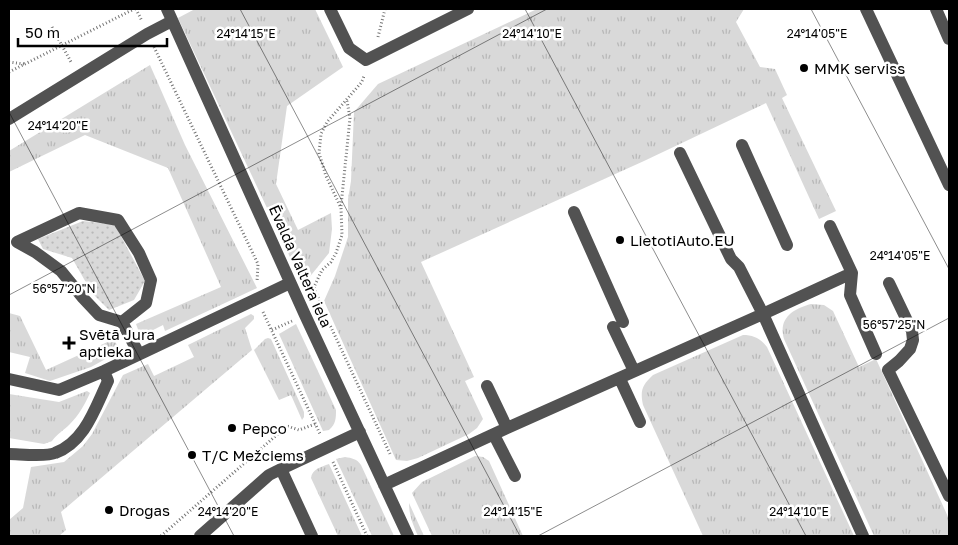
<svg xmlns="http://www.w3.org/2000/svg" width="958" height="545" font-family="'Golos Text',sans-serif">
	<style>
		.grass { fill: url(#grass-tufts) }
		.park { fill: url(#park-dots) }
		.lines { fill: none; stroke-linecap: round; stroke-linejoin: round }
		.path { stroke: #747474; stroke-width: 3; stroke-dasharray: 1 2.5; stroke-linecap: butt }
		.minor { stroke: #525252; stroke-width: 12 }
		.ticks { fill: none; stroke: #000; stroke-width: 1; stroke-opacity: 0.45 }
		.poi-dot { fill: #000; stroke: #fff; stroke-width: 2 }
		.labels { text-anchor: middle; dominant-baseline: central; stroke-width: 5; stroke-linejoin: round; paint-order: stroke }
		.poi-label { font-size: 15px; fill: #000; stroke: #fff; text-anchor: start }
		.street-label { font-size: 15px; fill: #000; stroke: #fff }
		.ticks-label { font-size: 12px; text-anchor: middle; fill: #000; stroke: #fff; stroke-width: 5; stroke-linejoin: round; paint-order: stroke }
	</style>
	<defs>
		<pattern id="grass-tufts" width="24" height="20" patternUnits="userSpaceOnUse" patternTransform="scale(1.25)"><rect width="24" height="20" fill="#d9d9d9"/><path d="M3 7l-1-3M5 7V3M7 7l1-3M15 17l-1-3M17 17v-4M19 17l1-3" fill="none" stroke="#b8b8b8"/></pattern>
		<pattern id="park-dots" width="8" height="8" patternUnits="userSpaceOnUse" patternTransform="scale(1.25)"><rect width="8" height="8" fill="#d9d9d9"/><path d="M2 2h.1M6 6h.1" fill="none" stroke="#b8b8b8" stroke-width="1.8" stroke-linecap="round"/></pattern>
	</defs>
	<rect width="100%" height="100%" fill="#fff"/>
	<path class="grass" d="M195 9H315L343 67 287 106 276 184 298 230 331 213 332 229 329 253 308 279 311 302 178 18Z
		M537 9H744L736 22 760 67 775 69 787 95 782 98 836 211 819 219 766 103 644 161 421 262 474 377 465 381 483 419 477 428 469 434 418 458 407 461 396 460 324 301 335 276 348 237V199L351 181 354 112 378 84Z
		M150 65 185 145 257 288 165 331 163 325 149 332H139L136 324 221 287 168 168 85 135 9 172V151Z
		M811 304 824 305 833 311 859 367 876 359 949 519V536H874L784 339C778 318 793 309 811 304Z
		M9 313 20 316 46 370 114 339 120 351 91 367 50 381 25 373 30 357 9 352Z
		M251 314 254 316V319L245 328 252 350 61 512 66 530 59 536H9V520L23 508 31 467 64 462 83 446 92 434 123 375 148 364 154 376 194 357 188 345Z
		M296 324 336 410C336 418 336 424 329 430L323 431 279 334Z
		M743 335C753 335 760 338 767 347L854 536H703L643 405C640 391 642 385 653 375Z
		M268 338 271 339 304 412V417L302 420 291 395 279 400 254 350 265 339Z
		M87 391 90 393C85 404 79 415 70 424 63 431 58 433 52 441L44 444 9 438V394L59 402Z
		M475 456 483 457 489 461 523 536H432L412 493 422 482Z
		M345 457C352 458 357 459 361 465L394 536H372L336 459Z
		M329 464 362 536H338L311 478C312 469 321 467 329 464Z
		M409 503 424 536H418C413 525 409 515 409 503Z"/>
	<path class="park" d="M83 221 115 225 145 281 134 300 109 310 92 293 72 258 43 249 38 239Z"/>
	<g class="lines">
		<path class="path" d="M136 9 142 21
			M52 27 71 62
			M378 37 385 9
			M154 47 258 264 257 282
			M9 62 24 64
			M9 72 134 9
			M341 206 350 118 347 101
			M321 308H322L391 456
			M322 308 314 287 322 270 331 262 336 253 342 235 341 208 326 176 319 153 321 134 327 122 361 83 363 79 364 76
			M263 312 320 434
			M272 330 292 321
			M333 462 367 536
			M161 536 287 426 299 430 315 424"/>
		<path class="minor" d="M167 9 305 315 408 536
			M330 9 349 48 366 60 468 9
			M866 9 949 185
			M936 9 949 39
			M9 119 147 34 172 21
			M742 145 787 245
			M680 153 731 259 739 267 763 314 863 536
			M574 212 623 322
			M830 226 852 273 850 295 876 354
			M889 283 912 331 913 340 910 349 899 361 888 370 949 496
			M122 322 146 303 151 280 139 253 118 220 79 213 17 242 35 252 61 271 83 298 99 315 122 322 139 354
			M613 327 634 371
			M9 379 59 390 104 371 290 283
			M620 379 640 422
			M487 386 507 428
			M494 435 515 476
			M9 454C19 454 47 457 55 453 85 442 95 408 108 381L104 371
			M281 469 312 536
			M384 485 507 428 763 314 852 273
			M200 536 269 475 281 469 360 432"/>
	</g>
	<path class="ticks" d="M240 9 520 536M525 9 806 536M811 9 949 269M9 112 234 536M9 295 547 9M538 536 949 318"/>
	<g class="poi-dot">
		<circle cx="804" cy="68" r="5"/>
		<circle cx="620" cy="240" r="5"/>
		<path d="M66.5 335.5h5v5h5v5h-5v5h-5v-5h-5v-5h5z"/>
		<circle cx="232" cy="428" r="5"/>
		<circle cx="192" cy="455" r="5"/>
		<circle cx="109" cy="510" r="5"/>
	</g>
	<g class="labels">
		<g class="poi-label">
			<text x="814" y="68">MMK serviss</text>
			<text x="630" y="240">LietotiAuto.EU</text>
			<text x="79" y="334">Svētā Jura<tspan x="79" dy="17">aptieka</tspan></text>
			<text x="242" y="428">Pepco</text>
			<text x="202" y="455">T/C Mežciems</text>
			<text x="119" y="510">Drogas</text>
		</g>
		<g class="street-label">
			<text transform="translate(301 266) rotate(66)">Ēvalda Valtera iela</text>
		</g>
	</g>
	<g class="ticks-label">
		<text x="246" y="38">24°14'15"E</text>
		<text x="532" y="38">24°14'10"E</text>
		<text x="817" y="38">24°14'05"E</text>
		<text x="58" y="130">24°14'20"E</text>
		<text x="900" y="260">24°14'05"E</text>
		<text x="64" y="293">56°57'20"N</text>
		<text x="894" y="329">56°57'25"N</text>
		<text x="228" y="516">24°14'20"E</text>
		<text x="513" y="516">24°14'15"E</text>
		<text x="799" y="516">24°14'10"E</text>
	</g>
	<rect width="958" height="545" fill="none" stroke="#000000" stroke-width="20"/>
	<path d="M18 38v8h149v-8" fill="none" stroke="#000000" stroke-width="2.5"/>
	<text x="25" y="38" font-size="15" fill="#000000" stroke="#ffffff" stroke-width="4" paint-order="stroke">50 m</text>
</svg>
